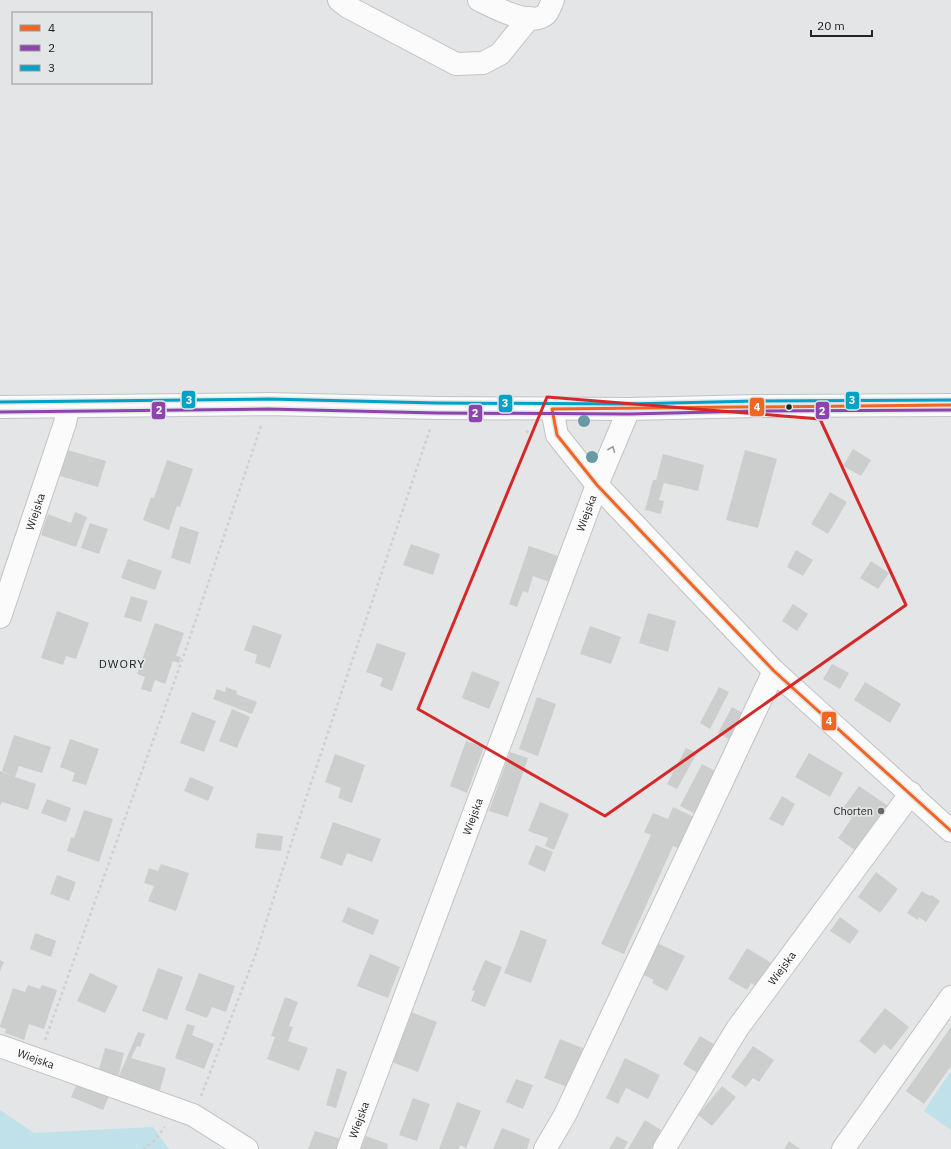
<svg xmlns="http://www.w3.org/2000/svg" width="951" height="1149" font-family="'IBM Plex Sans',sans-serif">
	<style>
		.green { fill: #c1e1ea }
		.building { fill: #cccece }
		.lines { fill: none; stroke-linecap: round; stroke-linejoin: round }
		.minor-casing { stroke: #c2c3c4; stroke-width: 24 }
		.path { stroke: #cfd0d0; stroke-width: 2.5; stroke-dasharray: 3 3; stroke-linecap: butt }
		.minor { stroke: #fbfbfb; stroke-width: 22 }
		.bus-1-casing { stroke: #e2e6e7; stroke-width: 6 }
		.bus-2-casing { stroke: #e2e6e7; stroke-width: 6 }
		.bus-3-casing { stroke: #e2e6e7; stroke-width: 6 }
		.bus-1 { stroke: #f26522; stroke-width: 3 }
		.bus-2 { stroke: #8e44ad; stroke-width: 3 }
		.bus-3 { stroke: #02a2c6; stroke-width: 3 }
		.tree { fill: #689aa5 }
		.oneway { stroke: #9a9a9b }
		.marked { fill: none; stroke: #d62828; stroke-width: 3; stroke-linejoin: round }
		.bus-dot { fill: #232425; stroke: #e2e6e7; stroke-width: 1.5 }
		.poi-dot { fill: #666869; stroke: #e2e6e7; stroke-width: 1.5 }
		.labels { text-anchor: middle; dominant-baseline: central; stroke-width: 3.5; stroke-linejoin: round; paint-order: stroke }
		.street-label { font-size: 11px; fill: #232425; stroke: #e2e6e7 }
		.poi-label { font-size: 11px; fill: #232425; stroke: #e2e6e7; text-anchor: end }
		.neighbourhood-label { font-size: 12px; letter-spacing: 1px; fill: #232425; stroke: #e2e6e7 }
		.line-badge { stroke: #e2e6e7; stroke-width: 1.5 }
		.badge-label { font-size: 11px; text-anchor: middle; font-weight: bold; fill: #fff }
	</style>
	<rect width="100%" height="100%" fill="#e3e5e6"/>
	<path class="green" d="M951 1071V1130L924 1111Z
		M0 1110 34 1133 153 1127 169 1149H0Z"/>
	<path class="building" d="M853 449 871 460 861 476 843 466Z
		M67 450 106 461 98 487 60 476Z
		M745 450 777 459 758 528 726 520Z
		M663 454 704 465 698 491 664 483 659 500 664 501 661 514 645 510 653 480H656Z
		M167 460 193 469 180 507 177 506 169 530 143 520 151 497 154 498Z
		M830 492 847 502 828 534 811 524Z
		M75 512 87 517 76 547 41 535 48 514 71 523Z
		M90 523 108 529 99 554 81 548Z
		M180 526 199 532 190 564 171 558Z
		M411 544 440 554 433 575 403 565Z
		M529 546 564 558 555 584 533 576 528 593 523 591 517 607 509 604Z
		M796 550 813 560 803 576 787 567Z
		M128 559 162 571 155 590 121 578Z
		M871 561 889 573 878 589 860 578Z
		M131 596 148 601 141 622 124 617Z
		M793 604 808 614 797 631 782 621Z
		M57 611 89 623 76 659 66 656 63 665 41 658Z
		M648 613 676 621 668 652 639 643Z
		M155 623 184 633 176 656 181 657 179 663 173 661 165 684 155 680 151 692 141 689 145 677 137 674Z
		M253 625 282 635 270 668 255 663 257 655 244 650Z
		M590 626 621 637 611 664 580 654Z
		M377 643 406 653 392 691 380 686 383 678 366 672Z
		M832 664 849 673 840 689 823 679Z
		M472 671 500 682 489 709 462 698Z
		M865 682 901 704 890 723 854 700Z
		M226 687 237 691 236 694 257 702 252 714 213 699 217 689 225 692Z
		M719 687 729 692 710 729 700 723Z
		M537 697 556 704 538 756 519 749Z
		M732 707 746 715 733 741 718 733Z
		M232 709 250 717 237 748 219 741Z
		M192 712 216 721 204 752 180 743Z
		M14 735 51 747 42 773 19 766 15 777 36 784 28 810 2 802 0 806V771L12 776 2 771Z
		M70 739 99 749 86 785 72 781 75 773 60 767Z
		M466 741 484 747 467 793 450 786Z
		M686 748 697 753 677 789 667 784Z
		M510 752 528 758 508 817 489 811Z
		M809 753 843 773 830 797 795 777Z
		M335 754 365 765 352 803 338 798 341 788 325 782Z
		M702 764 721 774 699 816 680 806Z
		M190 777 214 787 208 801 184 791Z
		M859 786 894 810 863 856 838 838 852 818 841 811Z
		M782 796 795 804 783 826 769 819Z
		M47 799 71 808 66 822 41 813Z
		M540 802 569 814 554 850 545 846 548 838 528 831Z
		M673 807 694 817 680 849 673 846 624 954 601 944 651 835 644 832 653 813 668 819Z
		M84 810 113 819 99 862 67 851 71 837 74 838Z
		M333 822 381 839 372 862 347 853 342 866 320 858Z
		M257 833 283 836 281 851 255 848Z
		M536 845 553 852 545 872 528 864Z
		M161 864 189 873 176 911 148 901 154 886 144 883 149 868 158 871Z
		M876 872 898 889 880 913 858 897Z
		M57 875 76 882 69 901 50 894Z
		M922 891 930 896 932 895 940 901 926 922 919 917 918 920 907 913Z
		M348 907 379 920 373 935 342 922Z
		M840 917 859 931 850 944 830 931Z
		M521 930 547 940 531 983 504 973Z
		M35 933 56 941 51 957 30 949Z
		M657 943 685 956 667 991 652 983 654 980 638 972Z
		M747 948 773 964 759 988 751 983 747 990 728 979Z
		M370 954 400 967 388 998 357 986Z
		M0 960 4 962 0 971Z
		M485 960 502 967 485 1007 471 1001 475 991 472 990Z
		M158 968 183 977 167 1020 142 1011Z
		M90 973 118 986 105 1013 77 1001Z
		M199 973 235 986 226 1012 212 1007 207 1018 185 1010Z
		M28 985 40 989 42 985 57 990 44 1029 29 1024 24 1040 5 1033 6 1029 0 1027V1026L13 988 25 992Z
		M285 997 298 1002 289 1026 293 1027 288 1041 308 1048 299 1071 267 1059 275 1037 271 1036Z
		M885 1008 909 1027 891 1050 884 1044 875 1054 859 1041Z
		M411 1012 437 1022 418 1072 392 1062Z
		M187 1024 195 1026 192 1035 214 1044 204 1069 175 1058Z
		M951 1027V1066L924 1104 906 1091Z
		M138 1032 145 1034 140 1047 137 1046 131 1058 166 1068 160 1090 118 1078Z
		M700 1036 717 1046 699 1074 683 1064Z
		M560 1039 585 1049 570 1088 544 1078Z
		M753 1046 774 1060 759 1082 753 1078 746 1087 731 1077Z
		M105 1048 124 1053 118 1078 98 1073Z
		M625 1058 660 1075 648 1099 626 1088 618 1104 606 1098Z
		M337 1068 347 1072 336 1108 326 1105Z
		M516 1079 533 1085 523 1109 506 1102Z
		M78 1081 110 1094 103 1110 71 1097Z
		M722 1086 736 1097 712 1126 698 1115Z
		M413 1098 430 1104 417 1141 399 1135Z
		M457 1102 481 1111 466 1148 460 1145 459 1149H439Z
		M645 1120 661 1130 651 1149H628Z
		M502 1128 530 1139 527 1149H493Z
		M315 1131 344 1140 341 1149H308Z
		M366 1136 388 1144 387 1149H361Z
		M617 1136 628 1142 624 1149H609Z
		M789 1141 800 1149H784Z"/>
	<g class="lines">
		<g class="minor-casing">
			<g id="minor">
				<path d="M339 0 348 7 456 64 483 63 500 54 529 18"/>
				<path d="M479 0C494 7 531 28 546 14 549 11 551 4 553 0"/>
				<path d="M0 407 268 404 437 408 629 409 756 406 951 405"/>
				<path d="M552 409 557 435 597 485 689 582 774 671 951 831"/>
				<path id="s1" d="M0 617 65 423 68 407"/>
				<path id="s2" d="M0 1046 193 1115 247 1149"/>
				<path id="s3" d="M348 1149 597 485 629 409"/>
				<path d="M545 1149 565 1115 774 671"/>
				<path id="s4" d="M664 1149 737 1029 911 793"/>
				<path d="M843 1149 951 997"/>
			</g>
		</g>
		<path class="path" d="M526 431 535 437
			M45 1040 186 649 261 426
			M201 1096 255 956 304 804 430 429
			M143 1149 154 1141 165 1127"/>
		<use href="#minor" class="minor"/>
		<g class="bus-1-casing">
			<path id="bus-1" d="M951 405 552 409 557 435 597 485 774 671 951 831"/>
		</g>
		<g class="bus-2-casing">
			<path id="bus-2" d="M0 412 268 409 437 413 629 414 756 411 951 410"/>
		</g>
		<g class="bus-3-casing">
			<path id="bus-3" d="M0 402 268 399 437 403 629 404 756 401 951 400"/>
		</g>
		<use href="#bus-1" class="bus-1"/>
		<use href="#bus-2" class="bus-2"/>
		<use href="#bus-3" class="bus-3"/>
	</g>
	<g class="tree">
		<circle cx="584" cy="421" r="6"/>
		<circle cx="592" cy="457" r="6"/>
	</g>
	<defs><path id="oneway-chevron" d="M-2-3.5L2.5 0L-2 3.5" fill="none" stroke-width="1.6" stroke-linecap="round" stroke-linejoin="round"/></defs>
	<use class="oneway" href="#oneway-chevron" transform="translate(612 449) rotate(-68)"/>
	<path class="marked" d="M547 397 820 419 906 605 605 816 418 709Z"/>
	<circle class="bus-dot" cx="789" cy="407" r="3.5"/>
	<circle class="poi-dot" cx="881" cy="811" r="4"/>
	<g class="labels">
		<g class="street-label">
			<text stroke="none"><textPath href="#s1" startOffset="111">Wiejska</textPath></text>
			<text stroke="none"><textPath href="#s3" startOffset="679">Wiejska</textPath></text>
			<text stroke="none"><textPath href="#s3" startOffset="355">Wiejska</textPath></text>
			<text stroke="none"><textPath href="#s4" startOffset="216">Wiejska</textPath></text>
			<text stroke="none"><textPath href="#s2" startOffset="38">Wiejska</textPath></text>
			<text stroke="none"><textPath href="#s3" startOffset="31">Wiejska</textPath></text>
		</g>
		<g class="poi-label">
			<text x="873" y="811">Chorten</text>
		</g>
		<g class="neighbourhood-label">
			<text x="122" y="663">DWORY</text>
		</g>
	</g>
	<g class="line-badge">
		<rect x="181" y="390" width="15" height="19" rx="4" fill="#02a2c6"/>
		<rect x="845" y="391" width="15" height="19" rx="4" fill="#02a2c6"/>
		<rect x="498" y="394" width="15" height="19" rx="4" fill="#02a2c6"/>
		<rect x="749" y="397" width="16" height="20" rx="4" fill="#f26522"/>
		<rect x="151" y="401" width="15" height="19" rx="4" fill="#8e44ad"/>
		<rect x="815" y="401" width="15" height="19" rx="4" fill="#8e44ad"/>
		<rect x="468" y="404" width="15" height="19" rx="4" fill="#8e44ad"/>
		<rect x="821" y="711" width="16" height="20" rx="4" fill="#f26522"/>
	</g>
	<g class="badge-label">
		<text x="189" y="404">3</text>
		<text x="852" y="404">3</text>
		<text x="505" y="407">3</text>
		<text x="757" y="411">4</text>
		<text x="159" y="414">2</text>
		<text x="822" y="415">2</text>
		<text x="475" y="417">2</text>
		<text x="829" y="725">4</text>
	</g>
	<rect x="12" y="12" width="140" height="72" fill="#e2e6e7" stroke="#969899"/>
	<rect x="20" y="25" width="20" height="6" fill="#f26522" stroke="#969899"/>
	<text x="48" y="32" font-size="12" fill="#232425">4</text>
	<rect x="20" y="45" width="20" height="6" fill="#8e44ad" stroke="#969899"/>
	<text x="48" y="52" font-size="12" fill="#232425">2</text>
	<rect x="20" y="65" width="20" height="6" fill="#02a2c6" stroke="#969899"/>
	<text x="48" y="72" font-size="12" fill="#232425">3</text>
	<path d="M811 30v6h61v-6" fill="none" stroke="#232425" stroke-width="2"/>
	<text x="817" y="30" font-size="12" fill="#232425" stroke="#e2e6e7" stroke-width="3" paint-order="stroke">20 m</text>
</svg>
